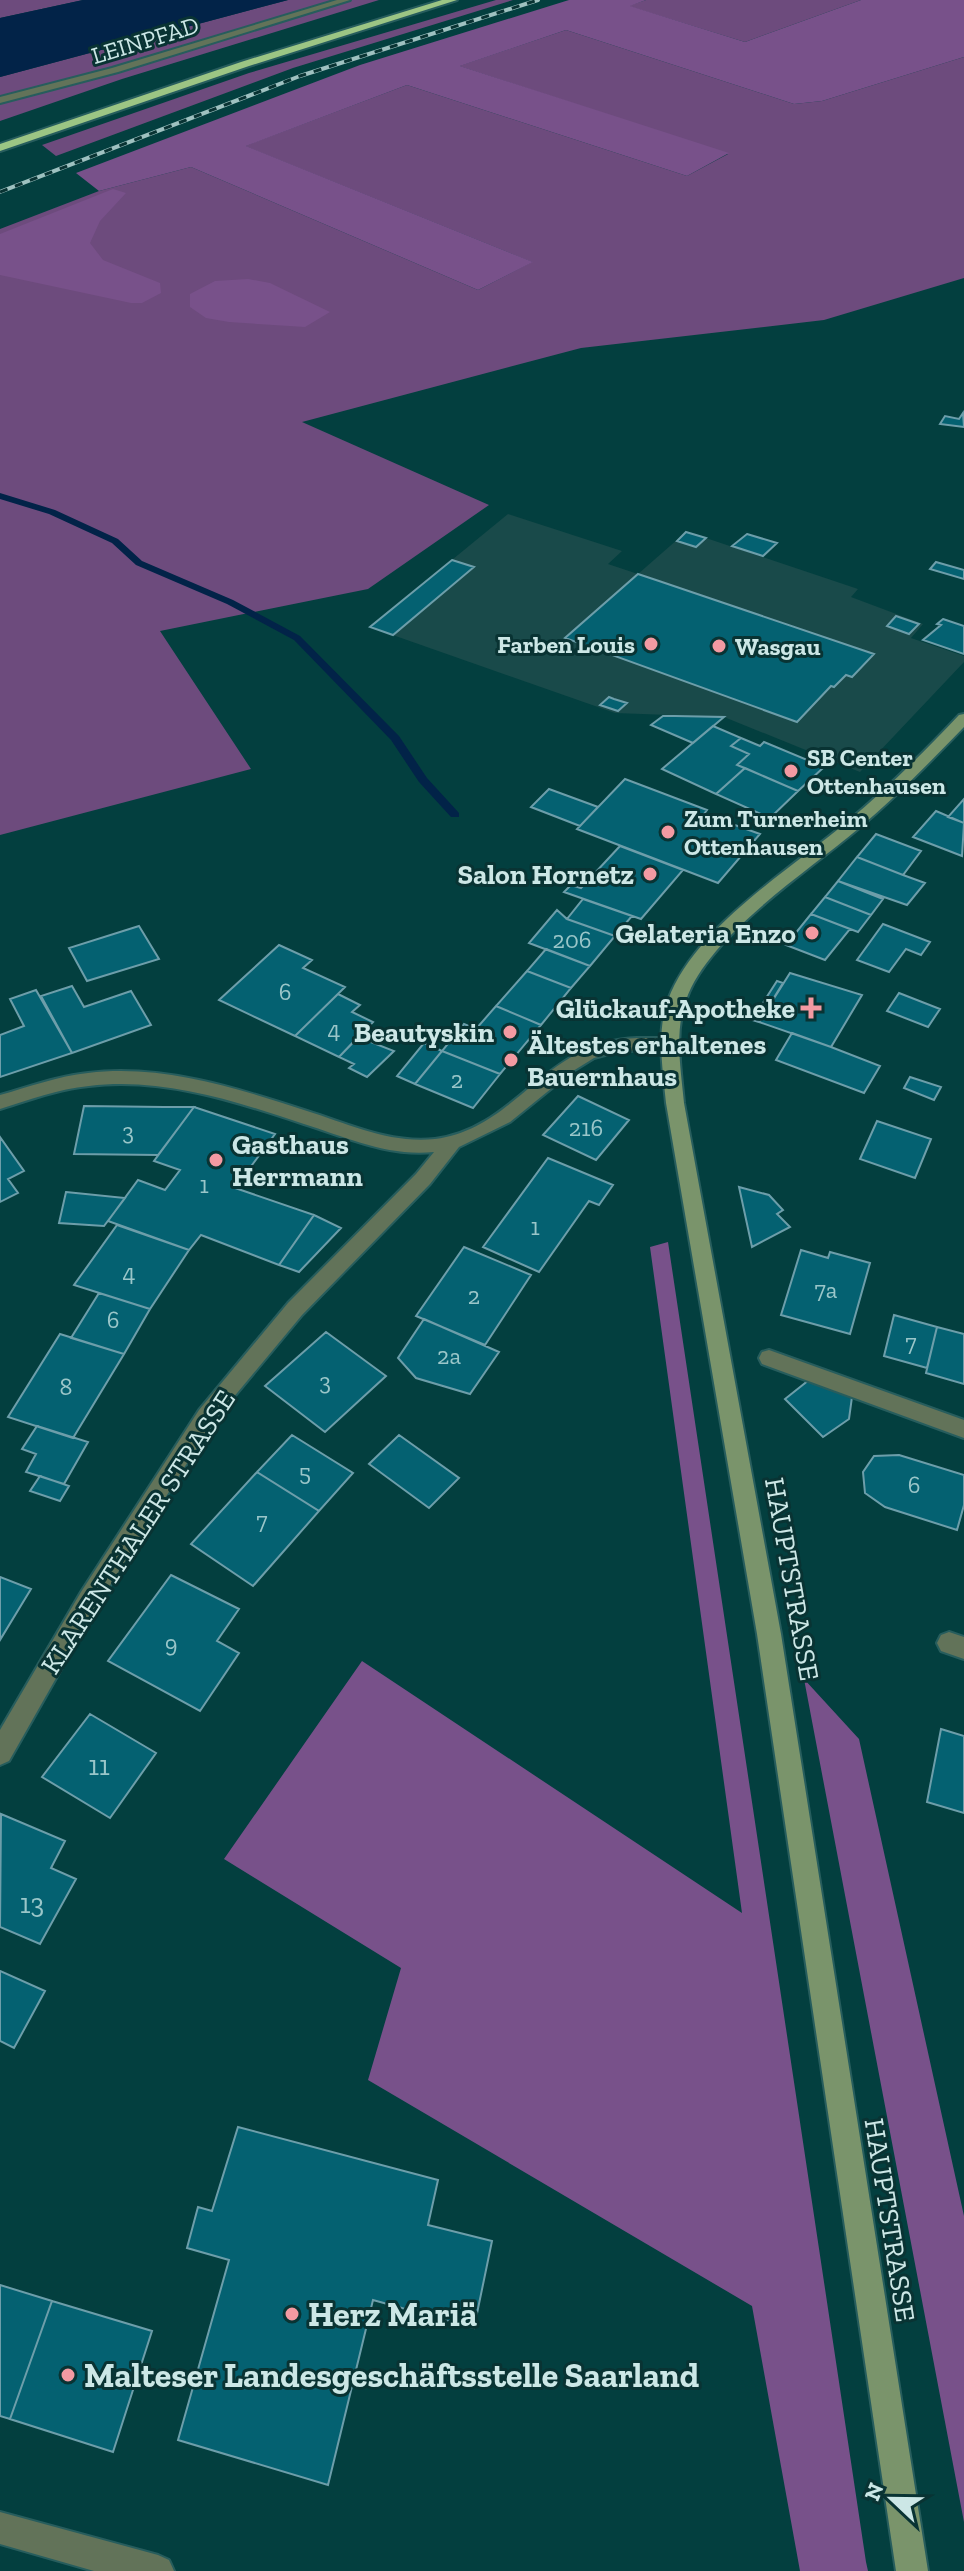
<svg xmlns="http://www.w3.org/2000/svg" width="964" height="2571" font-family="'Zilla Slab',serif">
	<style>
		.built { fill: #194a4a }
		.green { fill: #6d4b7d }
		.forest { fill: #78518a }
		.water { fill: #022348 }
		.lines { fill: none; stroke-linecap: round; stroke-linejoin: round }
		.stream { fill: #022348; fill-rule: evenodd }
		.building { fill: #046171; stroke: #6d9eaa; stroke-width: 2 }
		.lane-casing { stroke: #275d5d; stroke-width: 4 }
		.street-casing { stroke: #275d5d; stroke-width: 4 }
		.secondary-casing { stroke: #275d5d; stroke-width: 4 }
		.highway-casing { stroke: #275d5d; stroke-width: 4 }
		.lane { fill: #627359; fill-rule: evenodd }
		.street { fill: #627359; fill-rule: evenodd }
		.secondary { fill: #7a946b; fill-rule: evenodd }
		.highway { fill: #9cc584; fill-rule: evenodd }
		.rail-casing { stroke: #9ec1c0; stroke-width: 4 }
		.rail { stroke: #093333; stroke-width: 3; stroke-dasharray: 8; stroke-linecap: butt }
		.poi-dot { fill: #f49aa2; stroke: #093333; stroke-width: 3 }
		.labels { text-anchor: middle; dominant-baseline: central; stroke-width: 6; stroke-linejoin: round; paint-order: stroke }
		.far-street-label { font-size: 24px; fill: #cce7e6; stroke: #093333 }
		.far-poi-label { font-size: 24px; font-weight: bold; fill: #cce7e6; stroke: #093333; text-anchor: start }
		.number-label { font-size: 24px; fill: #9ac6c9 }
		.poi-label { font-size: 28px; font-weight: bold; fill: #cce7e6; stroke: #093333; text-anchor: end }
		.street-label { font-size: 28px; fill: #cce7e6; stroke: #093333 }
		.near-number-label { font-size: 28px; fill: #9ac6c9 }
		.near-poi-label { font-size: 34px; font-weight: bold; fill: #cce7e6; stroke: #093333; text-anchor: start }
	</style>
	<rect width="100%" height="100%" fill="#033f3f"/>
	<path class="built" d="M508 514 622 551 608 564 638 574 686 532 706 538 858 589 851 597 923 624 911 638 964 656V662L860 772 724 717 615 713 370 627Z"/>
	<path class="green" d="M0 0H83L0 18Z
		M288 0H379L122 79 0 121V77Z
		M496 0H513L293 68 56 156 42 145 249 73Z
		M646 0H861L745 42 628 6Z
		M566 30 794 104 822 101 964 57V278L824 320 581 348 302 422 489 505 368 589 160 631 251 769 0 835V229L99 191 191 167 478 290 532 262 245 146 407 85 687 176 728 154 459 66Z"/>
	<path class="forest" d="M569 0H646L630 6 745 42 861 0H964V57L822 101 794 104 566 30 460 66 729 153 687 176 407 85 246 146 533 262 478 290 191 167 99 191 76 173 360 65Z
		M113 189 126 193 100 221 90 243 103 260 160 283 161 293 142 303H131L0 275V234Z
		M248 279 270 283 330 312 305 327 229 322 206 318 190 307V294L215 281Z
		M668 1242 866 2562 868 2571H800L752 2306 368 2080 401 1968 224 1859 362 1661 742 1913 650 1247Z
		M804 1679 859 1739 964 2216V2522Z"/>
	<path class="water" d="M83 0H288L0 77V18Z"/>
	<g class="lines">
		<path class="stream" d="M0 493 55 510 118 539 142 561 233 600 300 636 399 736 427 778 459 813V817H451L419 782 391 740 294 640 227 604 136 565 112 543 49 514 0 499Z"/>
	</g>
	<path class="building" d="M963 413 964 427 940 424 945 416 959 419Z
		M686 532 706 538 696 547 677 541Z
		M747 534 777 543 763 556 732 546Z
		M452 560 474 567 393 635 370 627Z
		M936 562 964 570V579L930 569Z
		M638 574 659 581 874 654 852 677 846 675 834 687 831 686 797 722 565 638Z
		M896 616 919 624 909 634 887 626Z
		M943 619 964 626V654L923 640 941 625 937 624Z
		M609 697 614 699 627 703 618 711 600 705Z
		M663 716H675L724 717 693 743 651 725Z
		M713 726 741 738 731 746 749 754 737 765 745 768 716 794 662 769Z
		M741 738 760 746 764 742 824 767 798 791 737 765 749 754 731 746Z
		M745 768 798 791 770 818 716 794Z
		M625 779 707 810 704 814 760 834 718 883 577 829Z
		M549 789 598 807 580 826 531 807Z
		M964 799V823L948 817Z
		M936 811 964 823 962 856 913 837Z
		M876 834 921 851 903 875 857 857Z
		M620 846 683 870 641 919 564 892 571 885 581 888Z
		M857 857 903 875 925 883 907 905 838 881Z
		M838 881 883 899 871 915 825 897Z
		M825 897 871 915 858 932 811 914Z
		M583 899 632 916 615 936 567 919Z
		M557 910 567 919 615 936 590 966 529 943Z
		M811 914 850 929 825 960 786 945Z
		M883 924 930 942 921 955 906 949 889 972 857 960Z
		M139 926 159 959 87 981 69 948Z
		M279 945 312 960 303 968 345 987 295 1036 219 1000Z
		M546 949 590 966 571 988 527 971Z
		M527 971 571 988 541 1025 496 1006Z
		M790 973 862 995 831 1047 759 1022Z
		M777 981 783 983 759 1022 752 1020Z
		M72 986 84 1007 131 991 151 1025 72 1053 41 996Z
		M36 990 72 1053 0 1077V1035L24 1026 10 999Z
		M899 993 940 1009 928 1027 887 1011Z
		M338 994 360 1005 352 1012 373 1022 339 1057 295 1036Z
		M496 1006 541 1025 500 1074 442 1051 464 1024 476 1029Z
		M792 1033 831 1047 880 1066 864 1093 776 1060Z
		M358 1037 394 1051 367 1077 349 1068 354 1064 339 1057Z
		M424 1043 442 1051 415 1084 397 1076Z
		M442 1051 500 1074 473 1108 415 1084Z
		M910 1077 941 1087 934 1100 904 1088Z
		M578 1096 629 1120 596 1160 543 1135Z
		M84 1106 164 1107H194L158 1155 74 1154Z
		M194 1107 275 1134 235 1188 314 1215 279 1265 201 1235 189 1250 108 1221 138 1180 165 1190 180 1170 154 1161Z
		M877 1121 931 1139 915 1178 860 1159Z
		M0 1137 24 1171 8 1179 18 1193 0 1202Z
		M548 1158 613 1185 599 1205 589 1201 539 1272 483 1247Z
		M739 1187 769 1195 783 1210 777 1214 790 1227 752 1247Z
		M66 1192 125 1198 104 1226 59 1223Z
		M314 1215 341 1228 299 1272 279 1265Z
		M117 1225 189 1250 150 1309 74 1285Z
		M464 1247 531 1275 485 1345 416 1316Z
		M801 1250 828 1258 830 1252 870 1263 850 1334 781 1315Z
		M99 1293 150 1309 124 1354 71 1338Z
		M894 1315 937 1327 927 1368 884 1356Z
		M424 1319 499 1352 470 1394 416 1378 398 1358Z
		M937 1327 964 1334V1384L926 1373Z
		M326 1332 386 1376 325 1432 265 1386Z
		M60 1334 124 1354 73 1438 8 1417Z
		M809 1380 852 1397 849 1419 823 1437 785 1399Z
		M37 1426 88 1442 64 1484 26 1472 36 1454 22 1449Z
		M292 1435 353 1473 319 1511 257 1472Z
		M399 1435 459 1478 429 1508 369 1464Z
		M899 1455 964 1475V1505L957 1530 885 1507 865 1493 863 1472 874 1456Z
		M257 1472 319 1511 253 1586 191 1544Z
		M40 1476 69 1486 60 1501 30 1491Z
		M171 1575 239 1609 217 1641 239 1653 200 1711 108 1661Z
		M0 1577 31 1589 0 1640Z
		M90 1714 156 1753 110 1818 42 1777Z
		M941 1729 964 1736V1813L927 1802Z
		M1 1814 65 1841 51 1868 76 1879 40 1944 0 1927Z
		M0 1971 45 1991 14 2048 0 2041Z
		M238 2127 438 2180 428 2225 492 2241 474 2328 373 2300 328 2485 178 2440 229 2260 187 2248 198 2207 212 2211Z
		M0 2285 52 2301 10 2419 0 2416Z
		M52 2301 152 2331 113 2452 10 2419Z"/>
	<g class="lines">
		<g class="lane-casing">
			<path id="lane" d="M337 0H350L118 72 0 103V97L112 68Z
				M769 1350 964 1420V1438L762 1364 759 1358 762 1352Z
				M949 1632 964 1637V1659L941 1651 937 1643 941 1635Z"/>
		</g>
		<g class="street-casing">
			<path id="street" d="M637 1038H670L679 1044 670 1050 620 1051 594 1058 573 1071 510 1122 459 1147 430 1184 302 1315 213 1422 97 1606 9 1761 0 1765V1730L81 1592 199 1410 288 1303 416 1174 434 1152C388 1157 346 1137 304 1124 235 1101 162 1077 89 1086 58 1089 29 1100 0 1109V1095C29 1087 58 1076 88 1073 162 1064 237 1088 307 1111 349 1124 390 1144 435 1139 518 1128 544 1041 637 1038Z
				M0 2512 158 2555 169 2560 174 2571H94L0 2544Z"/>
		</g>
		<g class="secondary-casing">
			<path id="secondary" d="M964 714V727C930 762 896 797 858 829 807 872 708 936 686 1000 674 1032 681 1070 684 1103L781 1634 928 2571H896L757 1634 666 1103C663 1070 656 1032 668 1000 695 927 791 869 848 821 888 788 924 752 959 715Z"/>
		</g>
		<g class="highway-casing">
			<path id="highway" d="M442 0H457L249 66 0 151V144L241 62Z"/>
		</g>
		<use href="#lane" class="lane"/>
		<use href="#street" class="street"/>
		<use href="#secondary" class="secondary"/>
		<use href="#highway" class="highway"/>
		<g class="rail-casing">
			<path id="rail" d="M0 192 300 76 538 0"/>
		</g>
		<use href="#rail" class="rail"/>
	</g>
	<g class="poi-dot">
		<circle cx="651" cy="644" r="8"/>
		<circle cx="719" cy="646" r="8"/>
		<circle cx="791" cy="771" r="8"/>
		<circle cx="668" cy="832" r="8"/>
		<circle cx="650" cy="874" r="8"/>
		<circle cx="812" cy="933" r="8"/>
		<path d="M807 996h8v8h8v8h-8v8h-8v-8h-8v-8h8z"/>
		<circle cx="510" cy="1032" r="8"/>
		<circle cx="511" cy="1060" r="8"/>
		<circle cx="216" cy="1160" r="8"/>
		<circle cx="292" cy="2314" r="8"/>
		<circle cx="68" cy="2375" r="8"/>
	</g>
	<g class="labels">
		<g class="far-street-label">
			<text transform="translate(145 40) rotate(-17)">LEINPFAD</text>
		</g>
		<g class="far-poi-label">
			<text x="635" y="644" text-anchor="end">Farben Louis</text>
			<text x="735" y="646">Wasgau</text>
			<text x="807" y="757">SB Center<tspan x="807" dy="28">Ottenhausen</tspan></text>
			<text x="684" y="818">Zum Turnerheim<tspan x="684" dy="28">Ottenhausen</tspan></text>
		</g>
		<g class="number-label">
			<text x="572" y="939">206</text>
			<text x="285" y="991">6</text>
			<text x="334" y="1029">4</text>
			<text x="457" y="1079">2</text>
			<text x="586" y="1127">216</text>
			<text x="128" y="1131">3</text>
			<text x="204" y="1184">1</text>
			<text x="535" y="1226">1</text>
			<text x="129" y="1272">4</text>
			<text x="826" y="1289">7a</text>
			<text x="474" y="1295">2</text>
			<text x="113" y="1319">6</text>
			<text x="911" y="1342">7</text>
			<text x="449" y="1355">2a</text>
			<text x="325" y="1381">3</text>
			<text x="66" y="1386">8</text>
			<text x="305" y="1472">5</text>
			<text x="914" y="1484">6</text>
			<text x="262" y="1520">7</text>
			<text x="171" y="1643">9</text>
		</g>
		<g class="poi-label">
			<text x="634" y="874">Salon Hornetz</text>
			<text x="796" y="933">Gelateria Enzo</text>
			<text x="795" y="1008">Glückauf-Apotheke</text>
			<text x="494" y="1032">Beautyskin</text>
			<text x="527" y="1044" text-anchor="start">Ältestes erhaltenes<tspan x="527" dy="32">Bauernhaus</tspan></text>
			<text x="232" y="1144" text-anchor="start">Gasthaus<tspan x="232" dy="32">Herrmann</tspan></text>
		</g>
		<g class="street-label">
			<text transform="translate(138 1532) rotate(-57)">KLARENTHALER STRASSE</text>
			<text transform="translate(792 1579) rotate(80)">HAUPTSTRASSE</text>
			<text transform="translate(890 2220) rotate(81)">HAUPTSTRASSE</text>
		</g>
		<g class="near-number-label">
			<text x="99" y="1765">11</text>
			<text x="32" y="1903">13</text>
		</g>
		<g class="near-poi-label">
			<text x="308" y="2314">Herz Mariä</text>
			<text x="84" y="2375">Malteser Landesgeschäftsstelle Saarland</text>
		</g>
	</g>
	<g transform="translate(892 2499) rotate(292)" stroke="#093333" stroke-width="6" paint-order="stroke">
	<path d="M0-6L14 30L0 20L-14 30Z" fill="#cce7e6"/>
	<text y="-12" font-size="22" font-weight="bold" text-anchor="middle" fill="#cce7e6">N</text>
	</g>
</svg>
